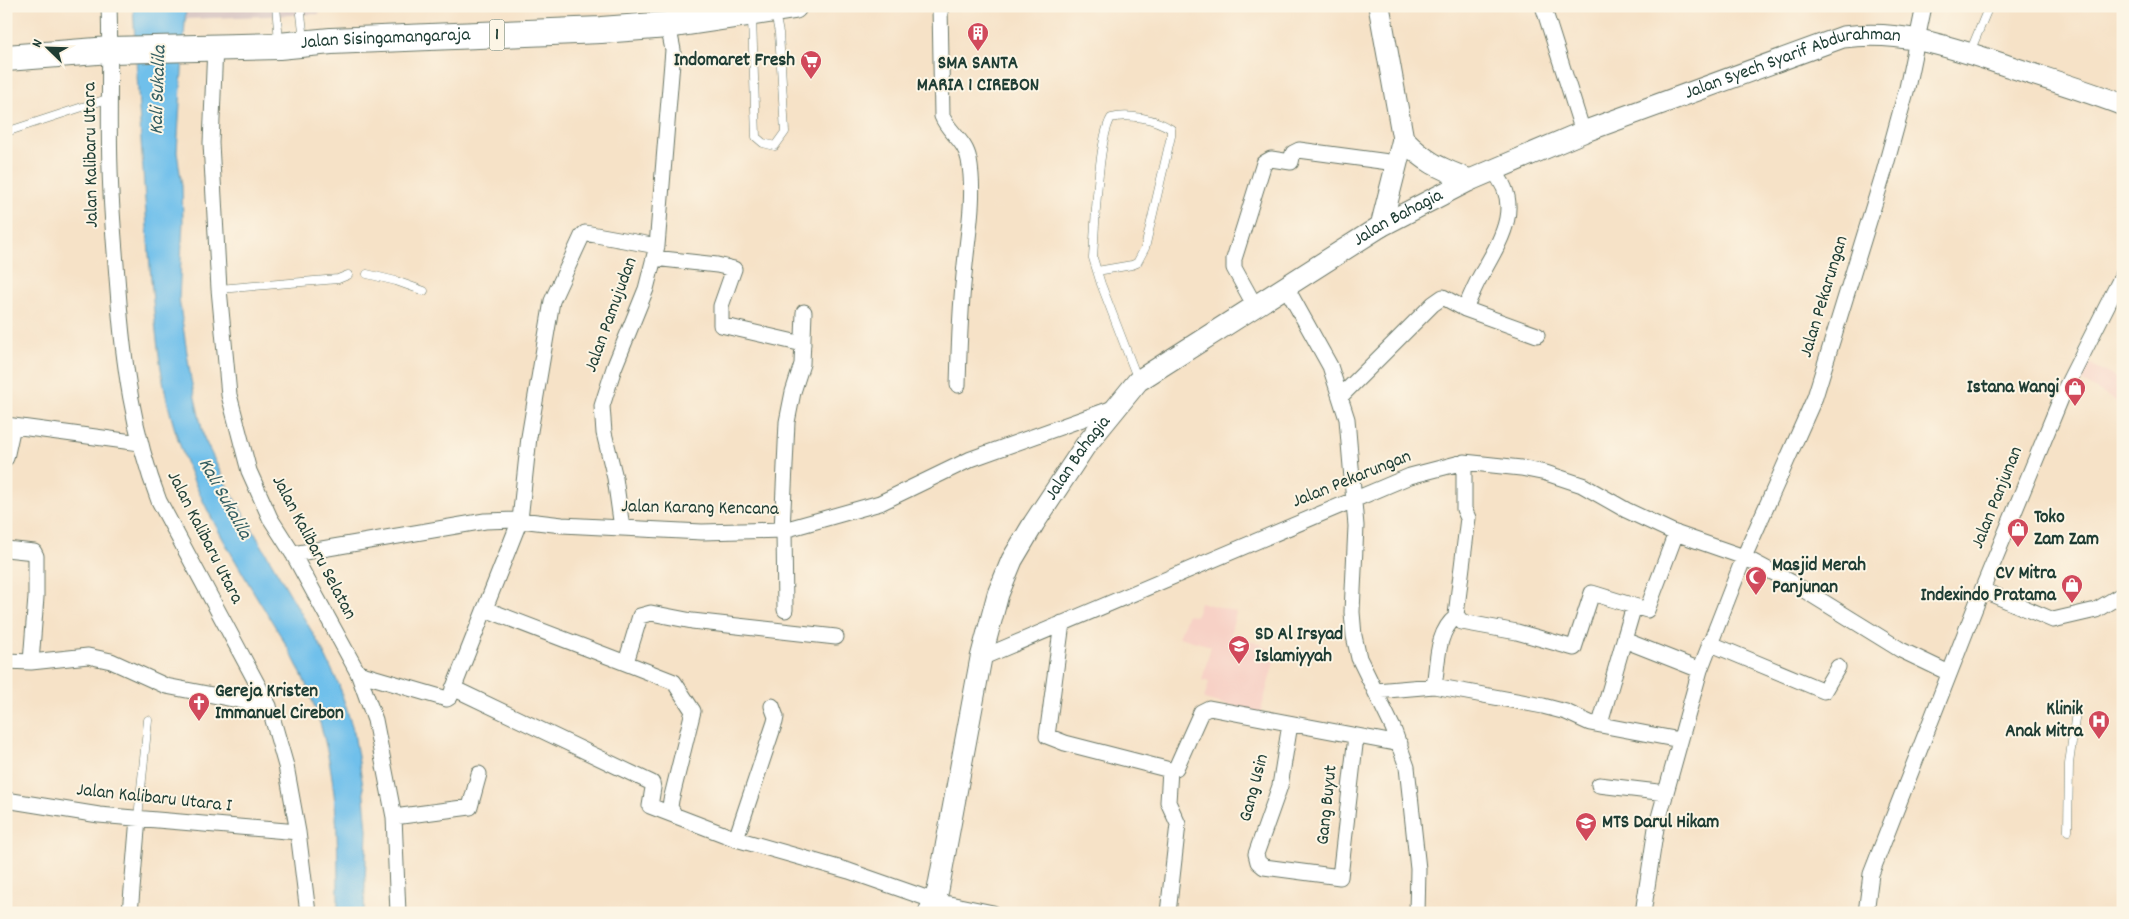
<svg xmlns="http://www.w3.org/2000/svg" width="2129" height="919" font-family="Dekko,sans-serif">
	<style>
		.built { fill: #f7d1c6 }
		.industrial { fill: #d2bfbf }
		.water { fill: #6fc0eb; stroke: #477e90 }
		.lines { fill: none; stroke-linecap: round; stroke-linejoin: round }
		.lane-casing { stroke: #6a7767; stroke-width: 9 }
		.street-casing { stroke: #6a7767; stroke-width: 17 }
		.secondary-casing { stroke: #6a7767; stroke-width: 23 }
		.highway-casing { stroke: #6a7767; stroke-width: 28 }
		.lane { stroke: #fff; stroke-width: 8 }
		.street { stroke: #fff; stroke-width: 15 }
		.secondary { stroke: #fff; stroke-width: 21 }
		.highway { stroke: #fff; stroke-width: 26 }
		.labels { text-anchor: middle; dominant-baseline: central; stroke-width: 4; stroke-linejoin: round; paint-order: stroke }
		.shield { fill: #fcf5e5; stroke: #617469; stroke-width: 1 }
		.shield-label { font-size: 18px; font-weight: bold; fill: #1f3d34 }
		.street-label { font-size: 19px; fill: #1f3d34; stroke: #fcf5e5 }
		.poi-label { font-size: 19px; font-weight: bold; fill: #1f3d34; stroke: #fcf5e5; text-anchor: start }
		.water-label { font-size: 20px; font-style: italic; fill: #335e62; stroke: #fcf5e5 }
	</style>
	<rect width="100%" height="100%" fill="#fcf5e5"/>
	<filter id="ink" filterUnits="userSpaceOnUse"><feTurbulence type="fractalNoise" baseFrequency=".02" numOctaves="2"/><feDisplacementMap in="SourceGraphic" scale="10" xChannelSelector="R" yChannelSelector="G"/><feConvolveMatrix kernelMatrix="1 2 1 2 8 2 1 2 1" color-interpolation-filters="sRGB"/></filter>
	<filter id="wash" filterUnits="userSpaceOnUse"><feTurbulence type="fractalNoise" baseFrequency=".0096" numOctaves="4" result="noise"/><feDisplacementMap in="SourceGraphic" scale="20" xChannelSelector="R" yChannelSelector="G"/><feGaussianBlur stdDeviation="1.12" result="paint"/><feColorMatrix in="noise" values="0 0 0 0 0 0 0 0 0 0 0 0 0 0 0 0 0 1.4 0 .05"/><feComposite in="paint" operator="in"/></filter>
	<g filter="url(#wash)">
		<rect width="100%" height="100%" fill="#f6e2c7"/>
		<path class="built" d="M2085 361 2123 382V405L2076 378Z
			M1200 602 1236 612 1230 635 1261 644V646L1277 651 1260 714 1204 699 1209 682 1202 680 1211 646 1179 637 1188 614 1196 616Z"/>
		<path class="industrial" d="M186 6H320L319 14 186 19Z"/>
		<path class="water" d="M133 6H186L177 152 182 186 183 221 179 299 191 380 204 438 226 484 322 649 339 685 354 733 363 786 367 830 364 913H338C338 828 339 759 304 680 290 648 270 619 252 589 223 540 194 491 177 436 159 382 155 324 150 267 143 180 138 93 133 6Z"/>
	</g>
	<g filter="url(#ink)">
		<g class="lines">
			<g class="lane-casing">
				<path id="lane" d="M276 6 279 41
					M300 6 304 39
					M752 18 756 137 763 143 775 146 785 132 779 33 775 13
					M1970 52 1989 6
					M6 132 110 98
					M1097 271 1132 265 1137 263 1145 248 1171 136V129C1156 119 1129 113 1111 118 1098 139 1095 228 1093 258L1101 284 1138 380
					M367 274 396 281 424 291
					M219 289 338 279 348 275
					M138 818 148 720
					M2068 831 2069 764 2076 712"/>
			</g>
			<g class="street-casing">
				<path id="street" d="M109 6C111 60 108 115 110 169 111 209 115 250 118 290 123 361 133 434 159 501L269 706 286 766 298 832 308 913
					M940 6 942 116C948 132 966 141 969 160 976 197 967 238 964 275 960 311 959 349 958 385
					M1543 6 1583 132
					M215 46 211 143 219 289 229 395 249 471 270 518 293 554 358 673 375 720 394 817 398 913
					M1493 171C1523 203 1502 238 1484 270 1476 282 1471 296 1465 309L1537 335
					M654 258 717 265 734 269 721 306V325L803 344
					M1286 287 1330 366 1347 419 1356 526 1352 612 1354 636 1359 658 1393 728 1407 767 1418 869 1417 913
					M1255 306 1234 268V259L1264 163 1271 159 1291 162 1293 153 1299 150 1396 163
					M1341 396 1433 304 1443 297 1465 309
					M6 425 140 443
					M6 458 13 426
					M1464 462V509L1468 518 1456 615 1462 622 1517 632 1574 648 1592 593 1647 610 1676 533
					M622 528 615 478 604 433 602 406 614 368 646 289 657 246 673 50 668 25
					M784 530 785 610
					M782 531 787 422 793 392 802 364 804 312
					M6 549 34 552 36 556V597L31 662
					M293 554 485 521 520 520 562 525 702 532 784 530 880 503 971 459 1116 407
					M1982 590 2053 620 2096 610 2123 594
					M1634 606 1624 640 1700 670
					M485 609 623 662 627 659 640 616 651 613 692 621 836 637
					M1062 623 1047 736 1065 743 1170 770
					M1709 643 1824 691 1838 667
					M981 658 1410 476 1464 462 1521 468 1546 473 1582 485 1626 510 1675 533 1744 557 1791 582 1901 650 1949 673
					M6 661 31 662 88 656 111 661 166 686 269 706
					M623 662 674 682 693 711 671 800 670 807 674 814
					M358 673 447 699 450 697 520 520 529 437 552 301 582 236 585 233 657 246
					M1434 686C1438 663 1436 632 1456 617
					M453 688 652 783 653 788 650 806 736 839 849 871 935 901 993 913
					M1376 691 1434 686 1543 706 1566 712 1590 723 1680 740
					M1290 724 1280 786 1256 854 1258 862 1264 867 1340 877 1356 736
					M1600 724 1624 640
					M1170 770 1176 768 1201 712 1209 708 1400 744
					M1599 785 1666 793
					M6 800 99 815 298 832
					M394 817 470 807 479 774
					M736 839 775 722 776 717 772 706
					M130 913 138 818
					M1168 913 1178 824 1168 802 1170 770
					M1643 913 1656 828 1700 670 1744 557 1815 397 1884 172 1907 88 1924 6
					M1866 913 1871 874 1982 590 2064 391 2123 274"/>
			</g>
			<g class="secondary-casing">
				<g id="secondary">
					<path d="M1379 6 1403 139 1381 226"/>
					<path d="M1403 139C1426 163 1440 168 1470 180"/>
					<path id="s1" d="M929 913 938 890 981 658 998 594 1012 560 1034 523 1085 446 1138 381 1381 226 1470 180 1583 132 1843 37C1904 29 1956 49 2014 68 2050 80 2087 91 2123 105"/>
				</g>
			</g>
			<g class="highway-casing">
				<g id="highway">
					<path id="s2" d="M6 58 110 50 279 46 331 41 601 30 668 25 794 6"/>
				</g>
			</g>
			<use href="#lane" class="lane"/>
			<use href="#street" class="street"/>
			<use href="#secondary" class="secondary"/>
			<use href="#highway" class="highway"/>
		</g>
	</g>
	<defs>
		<g id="building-pin" transform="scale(1.125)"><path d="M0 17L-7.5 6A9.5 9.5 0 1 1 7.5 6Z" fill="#d1495b" stroke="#fcf5e5"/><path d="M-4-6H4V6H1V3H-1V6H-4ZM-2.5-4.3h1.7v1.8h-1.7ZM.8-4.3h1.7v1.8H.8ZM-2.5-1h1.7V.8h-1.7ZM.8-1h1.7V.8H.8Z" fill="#fff"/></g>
		<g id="supermarket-pin" transform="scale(1.125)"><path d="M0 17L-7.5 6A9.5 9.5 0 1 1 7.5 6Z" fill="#d1495b" stroke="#fcf5e5"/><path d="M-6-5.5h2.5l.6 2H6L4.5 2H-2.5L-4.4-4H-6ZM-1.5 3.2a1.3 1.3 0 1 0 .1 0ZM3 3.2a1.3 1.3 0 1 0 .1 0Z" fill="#fff"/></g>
		<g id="shop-pin" transform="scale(1.125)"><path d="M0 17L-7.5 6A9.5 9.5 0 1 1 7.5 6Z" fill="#d1495b" stroke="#fcf5e5"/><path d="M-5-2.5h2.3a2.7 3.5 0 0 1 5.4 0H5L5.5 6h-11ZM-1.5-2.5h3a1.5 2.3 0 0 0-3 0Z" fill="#fff"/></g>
		<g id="mosque-pin" transform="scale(1.125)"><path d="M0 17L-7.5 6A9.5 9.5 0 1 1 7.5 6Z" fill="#d1495b" stroke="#fcf5e5"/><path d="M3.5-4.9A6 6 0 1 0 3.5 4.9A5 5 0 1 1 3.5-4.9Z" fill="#fff"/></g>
		<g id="school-pin" transform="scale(1.125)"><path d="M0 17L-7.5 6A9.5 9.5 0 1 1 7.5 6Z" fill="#d1495b" stroke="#fcf5e5"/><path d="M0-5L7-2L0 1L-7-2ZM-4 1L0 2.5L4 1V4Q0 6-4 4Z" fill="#fff"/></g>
		<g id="church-pin" transform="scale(1.125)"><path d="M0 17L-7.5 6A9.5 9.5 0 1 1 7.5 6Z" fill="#d1495b" stroke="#fcf5e5"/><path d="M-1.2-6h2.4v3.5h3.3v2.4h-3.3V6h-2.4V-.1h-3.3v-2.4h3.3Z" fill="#fff"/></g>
		<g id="hospital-pin" transform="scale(1.125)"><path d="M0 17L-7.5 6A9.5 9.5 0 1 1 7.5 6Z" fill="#d1495b" stroke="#fcf5e5"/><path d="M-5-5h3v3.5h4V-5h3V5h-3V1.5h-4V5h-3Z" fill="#fff"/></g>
	</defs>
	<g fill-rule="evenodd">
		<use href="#building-pin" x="978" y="33"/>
		<use href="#supermarket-pin" x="811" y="61"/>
		<use href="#shop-pin" x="2075" y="388"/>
		<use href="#shop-pin" x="2018" y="529"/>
		<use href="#mosque-pin" x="1756" y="577"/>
		<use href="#shop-pin" x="2072" y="585"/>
		<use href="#school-pin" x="1239" y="646"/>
		<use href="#church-pin" x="199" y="703"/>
		<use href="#hospital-pin" x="2099" y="721"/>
		<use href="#school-pin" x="1586" y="823"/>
	</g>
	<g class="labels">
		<rect class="shield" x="489.5" y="19.5" width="15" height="31" rx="4"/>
		<g class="shield-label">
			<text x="497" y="35">1</text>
		</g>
		<g class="street-label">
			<text stroke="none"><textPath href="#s2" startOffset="380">Jalan Sisingamangaraja</textPath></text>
			<text stroke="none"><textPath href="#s1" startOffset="1316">Jalan Syech Syarif Abdurahman</textPath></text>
			<text transform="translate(92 155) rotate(-91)">Jalan Kalibaru Utara</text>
			<text stroke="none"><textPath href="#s1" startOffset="890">Jalan Bahagia</textPath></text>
			<text transform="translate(1825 297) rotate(-73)">Jalan Pekarungan</text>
			<text transform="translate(612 315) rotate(-70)">Jalan Pamujudan</text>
			<text stroke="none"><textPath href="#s1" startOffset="485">Jalan Bahagia</textPath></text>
			<text transform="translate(1352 480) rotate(-22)">Jalan Pekarungan</text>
			<text transform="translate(1998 498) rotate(-68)">Jalan Panjunan</text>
			<text transform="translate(700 509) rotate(1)">Jalan Karang Kencana</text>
			<text transform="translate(204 538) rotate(63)">Jalan Kalibaru Utara</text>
			<text transform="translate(313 548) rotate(62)">Jalan Kalibaru Selatan</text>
			<text transform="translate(1255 788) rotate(-75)">Gang Usin</text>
			<text transform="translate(154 799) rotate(6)">Jalan Kalibaru Utara I</text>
			<text transform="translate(1328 805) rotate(-84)">Gang Buyut</text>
		</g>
		<g class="poi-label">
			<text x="795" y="61" text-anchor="end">Indomaret Fresh</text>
			<text x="978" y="64" text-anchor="middle">SMA SANTA<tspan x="978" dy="22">MARIA 1 CIREBON</tspan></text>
			<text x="2059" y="388" text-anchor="end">Istana Wangi</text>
			<text x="2034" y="518">Toko<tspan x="2034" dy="22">Zam Zam</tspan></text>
			<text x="1772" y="566">Masjid Merah<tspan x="1772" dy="22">Panjunan</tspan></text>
			<text x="2056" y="574" text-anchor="end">CV Mitra<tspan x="2056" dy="22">Indexindo Pratama</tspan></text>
			<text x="1255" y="635">SD Al Irsyad<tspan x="1255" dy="22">Islamiyyah</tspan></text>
			<text x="215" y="692">Gereja Kristen<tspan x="215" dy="22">Immanuel Cirebon</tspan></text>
			<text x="2083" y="710" text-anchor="end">Klinik<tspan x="2083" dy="22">Anak Mitra</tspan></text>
			<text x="1602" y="823">MTS Darul Hikam</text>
		</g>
		<g class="water-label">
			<text transform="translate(159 90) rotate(-88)">Kali Sukalila</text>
			<text transform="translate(224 499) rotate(61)">Kali Sukalila</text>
		</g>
	</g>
	<rect width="2129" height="919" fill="none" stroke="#fcf5e5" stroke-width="25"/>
	<g transform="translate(48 48) rotate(293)" stroke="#fcf5e5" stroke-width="4" paint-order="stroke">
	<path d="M0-4L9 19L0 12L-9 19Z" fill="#1f3d34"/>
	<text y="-8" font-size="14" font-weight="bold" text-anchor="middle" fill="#1f3d34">N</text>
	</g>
</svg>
